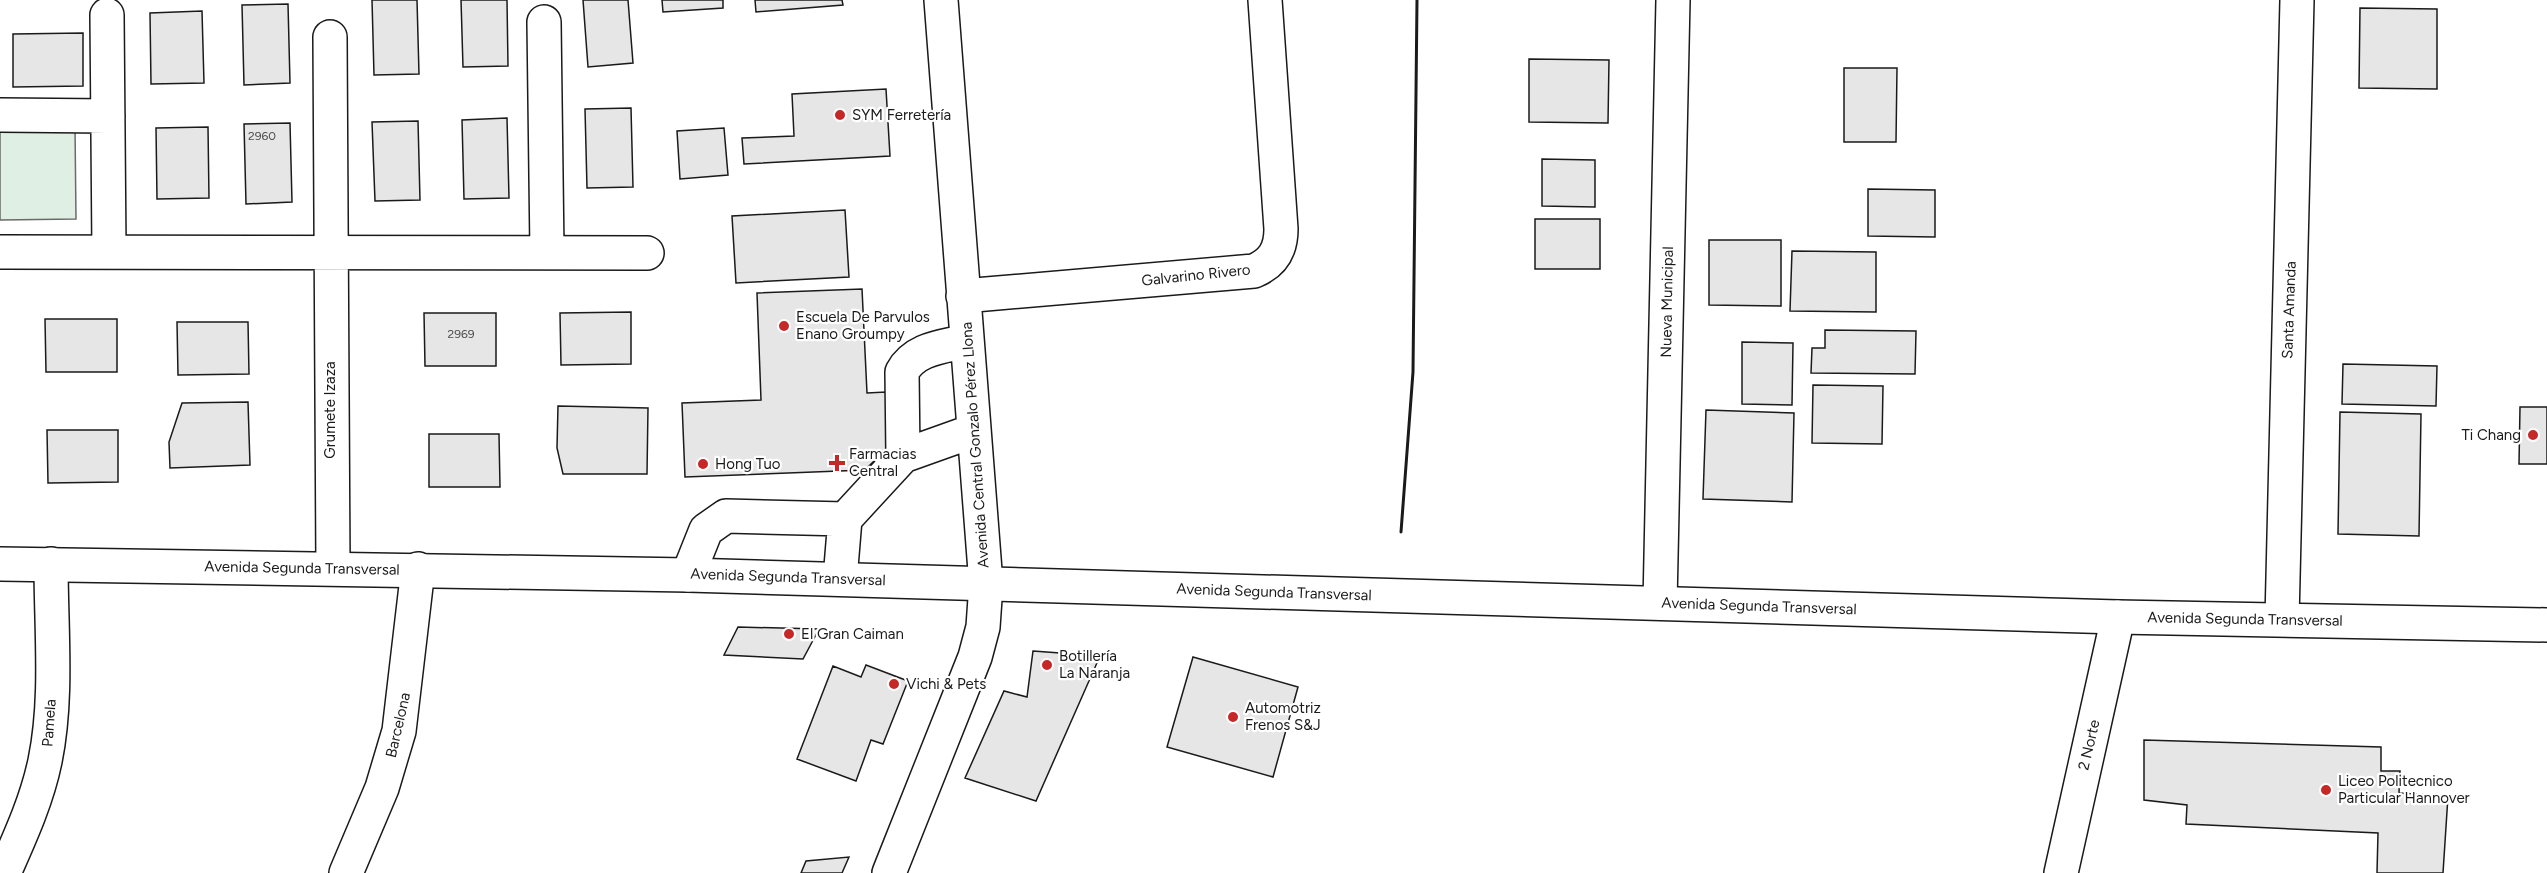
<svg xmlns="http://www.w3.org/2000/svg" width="2547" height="873" font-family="Figtree,sans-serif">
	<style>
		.green { fill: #e0efe3; stroke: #6a6a6a; stroke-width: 1.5 }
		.building { fill: #e6e6e6; stroke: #1a1a1a; stroke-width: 1.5 }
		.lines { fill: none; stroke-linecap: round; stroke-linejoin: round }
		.minor-casing { stroke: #1a1a1a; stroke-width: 36 }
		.major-casing { stroke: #1a1a1a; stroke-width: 36 }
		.minor { stroke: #fff; stroke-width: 33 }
		.major { stroke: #fff; stroke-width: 33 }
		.wall { stroke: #1a1a1a; stroke-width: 3 }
		.poi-dot { fill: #c62828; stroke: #fff; stroke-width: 2 }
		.labels { text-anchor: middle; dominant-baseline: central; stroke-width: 4.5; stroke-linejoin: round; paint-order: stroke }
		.number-label { font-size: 12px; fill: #4d4d4d }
		.poi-label { font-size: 15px; fill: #1a1a1a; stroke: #fff; text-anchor: start }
		.street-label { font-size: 15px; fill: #1a1a1a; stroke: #fff }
	</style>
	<rect width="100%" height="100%" fill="#fff"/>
	<path class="green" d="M75 126 76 219 0 220V127Z"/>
	<path class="building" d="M372 0H417L419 74 374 75Z
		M461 0H507L508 66 463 67Z
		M583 0H628L633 63 588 67Z
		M662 0H723V8L663 12Z
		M755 0H842L843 5 756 12Z
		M288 4 290 83 244 85 242 5Z
		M2360 8 2437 9V89L2359 88Z
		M202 11 204 83 151 84 150 13Z
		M83 33V86L13 87V34Z
		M1529 59 1609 60 1608 123 1529 122Z
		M1844 68H1897L1896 142H1844Z
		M886 89 890 156 744 164 742 138 794 136 792 94Z
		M631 108 633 187 587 188 585 109Z
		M507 118 509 198 464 199 462 120Z
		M418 121 420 200 375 201 372 122Z
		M290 123 292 202 246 204 244 124Z
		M208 127 209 198 157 199 156 128Z
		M724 128 728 175 680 179 677 131Z
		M1542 159 1595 160V207L1542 206Z
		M1868 189 1935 190V237L1868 236Z
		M845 210 849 277 736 283 732 216Z
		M1535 219H1600V269H1535Z
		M1709 240H1781V306L1709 305Z
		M1792 251 1876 252V312L1790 311Z
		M862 289 867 393 886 392 888 447 865 470 685 477 682 403 761 400 757 293Z
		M631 312V364L561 365 560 313Z
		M424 313H496V366H425Z
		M45 319H117V372H46Z
		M177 322H248L249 374 178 375Z
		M1825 330 1916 331 1915 374 1811 373 1812 348H1825Z
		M1742 342 1793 343 1792 405 1742 404Z
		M2343 364 2437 366 2436 406 2342 404Z
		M1813 385 1883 386 1882 444 1812 443Z
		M248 402 250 465 170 468 169 442 182 403Z
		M558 406 648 408 647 474H563L557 448Z
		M2520 407H2547V464H2519Z
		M1706 410 1794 413 1792 502 1703 499Z
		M2340 412 2421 414 2419 536 2338 534Z
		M47 430H118V482L48 483Z
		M429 434H499L500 487H429Z
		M738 627 819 629 803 659 724 655Z
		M1033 651 1100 656 1036 801 965 778 1004 691 1027 697Z
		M1193 657 1298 687 1273 777 1167 747Z
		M866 665 908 681 883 744 871 740 856 781 797 759 833 666 861 677Z
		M2144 740 2381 747V771H2400L2399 793 2448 796 2443 873H2377L2378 833 2186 824 2187 805 2144 800Z
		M849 857 842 873H801L806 861Z"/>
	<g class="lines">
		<g class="minor-casing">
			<path id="minor" d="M107 15 109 252
				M544 22 547 252
				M330 37 333 568
				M0 115 108 116
				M0 252 647 253
				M963 296 1254 271C1273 263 1281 250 1281 229L1265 0
				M903 456 902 372C915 348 943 347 967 341
				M688 575 706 530 726 516 845 519
				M840 579 845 519 903 456 973 431
				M1660 603 1673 0
				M2282 619 2297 0
				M4 873C20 837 37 800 45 761 58 698 51 629 51 564
				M346 873 382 788 399 731 418 569
				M889 873 975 657 983 627 986 584 941 0
				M2061 873 2118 617"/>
		</g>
		<g class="major-casing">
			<path id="major" d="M0 564 688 575 2118 617 2547 625"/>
		</g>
		<use href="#minor" class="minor"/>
		<use href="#major" class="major"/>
		<path class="wall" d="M1401 532 1413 372 1417 0"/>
	</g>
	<g class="poi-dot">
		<circle cx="840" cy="115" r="6"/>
		<circle cx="784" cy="326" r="6"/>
		<circle cx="2533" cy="435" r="6"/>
		<path d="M834 454h6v6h6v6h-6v6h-6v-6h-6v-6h6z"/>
		<circle cx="703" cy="464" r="6"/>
		<circle cx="789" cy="634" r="6"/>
		<circle cx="1047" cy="665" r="6"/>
		<circle cx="894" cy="684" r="6"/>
		<circle cx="1233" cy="717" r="6"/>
		<circle cx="2326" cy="790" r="6"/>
	</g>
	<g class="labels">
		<g class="number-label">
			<text x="262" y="136">2960</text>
			<text x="461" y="334">2969</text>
		</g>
		<g class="poi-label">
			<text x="852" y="115">SYM Ferretería</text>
			<text x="796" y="317">Escuela De Parvulos<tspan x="796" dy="17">Enano Groumpy</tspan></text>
			<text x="2521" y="435" text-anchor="end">Ti Chang</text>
			<text x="849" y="454">Farmacias<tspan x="849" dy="17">Central</tspan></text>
			<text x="715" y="464">Hong Tuo</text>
			<text x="801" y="634">El Gran Caiman</text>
			<text x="1059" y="656">Botillería<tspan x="1059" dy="17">La Naranja</tspan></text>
			<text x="906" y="684">Vichi &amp; Pets</text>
			<text x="1245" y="708">Automotriz<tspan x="1245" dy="17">Frenos S&amp;J</tspan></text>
			<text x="2338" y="781">Liceo Politecnico<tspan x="2338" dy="17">Particular Hannover</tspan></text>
		</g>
		<g class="street-label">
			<text transform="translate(1196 275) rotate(-6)">Galvarino Rivero</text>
			<text transform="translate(1667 302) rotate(-89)">Nueva Municipal</text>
			<text transform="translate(2289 310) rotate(-88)">Santa Amanda</text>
			<text transform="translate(330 410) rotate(-90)">Grumete Izaza</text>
			<text transform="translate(975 445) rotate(-94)">Avenida Central Gonzalo Pérez Llona</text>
			<text transform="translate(302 568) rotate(1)">Avenida Segunda Transversal</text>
			<text transform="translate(788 577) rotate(2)">Avenida Segunda Transversal</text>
			<text transform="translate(1274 592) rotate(2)">Avenida Segunda Transversal</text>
			<text transform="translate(1759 606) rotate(2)">Avenida Segunda Transversal</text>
			<text transform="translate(2245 619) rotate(1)">Avenida Segunda Transversal</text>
			<text transform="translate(49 723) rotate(-86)">Pamela</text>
			<text transform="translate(398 725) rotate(-77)">Barcelona</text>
			<text transform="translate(2089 745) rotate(-77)">2 Norte</text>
		</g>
	</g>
</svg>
